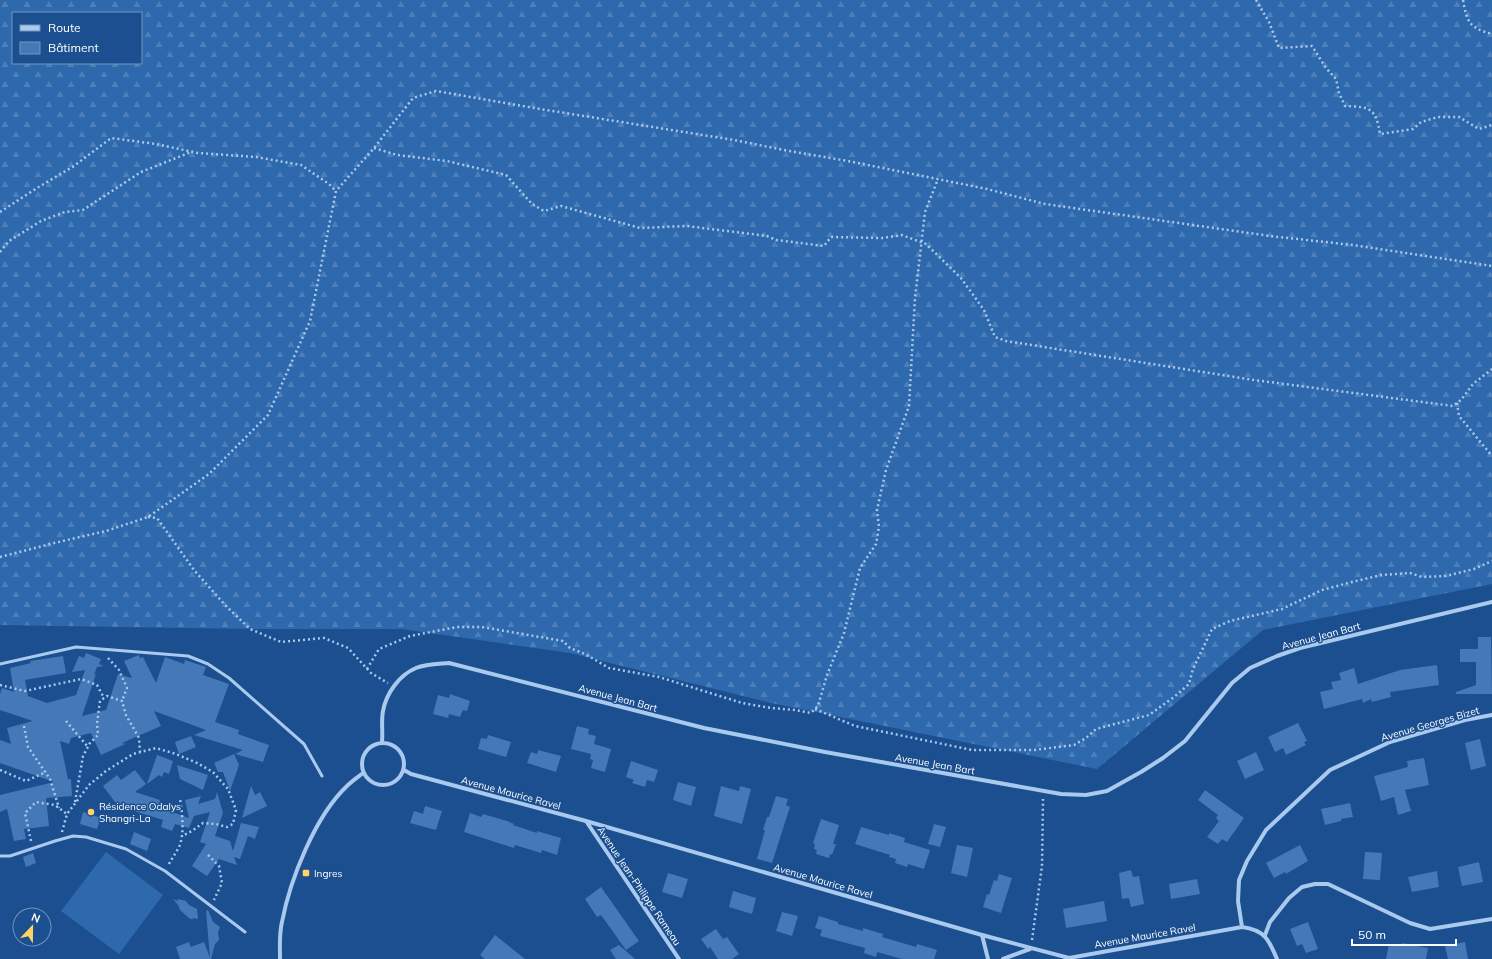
<svg xmlns="http://www.w3.org/2000/svg" width="1492" height="959" font-family="Mulish,sans-serif">
	<style>
		.forest { fill: url(#forest-firs); fill-rule: evenodd }
		.pitch { fill: #2e69ad }
		.building { fill: #4478b7 }
		.lines { fill: none; stroke-linecap: round; stroke-linejoin: round }
		.path { stroke: #a9c9ee; stroke-width: 2.5; stroke-dasharray: 2 3; stroke-linecap: butt }
		.service { stroke: #a9c9ee; stroke-width: 3 }
		.minor { stroke: #a9c9ee; stroke-width: 4 }
		.poi-dot { fill: #ffd166; stroke: #1b4f8f; stroke-width: 1.5 }
		.labels { text-anchor: middle; dominant-baseline: central; stroke-width: 3; stroke-linejoin: round; paint-order: stroke }
		.street-label { font-size: 10px; fill: #fff; stroke: #1b4f8f }
		.poi-label { font-size: 10px; fill: #fff; stroke: #1b4f8f; text-anchor: start }
	</style>
	<defs>
		<pattern id="forest-firs" width="22" height="20" patternUnits="userSpaceOnUse"><rect width="22" height="20" fill="#2e69ad"/><path d="M5 1l3.5 6h-7zM16 11l3.5 6h-7z" fill="#4d80b9"/></pattern>
	</defs>
	<rect width="100%" height="100%" fill="#1b4f8f"/>
	<path class="forest" d="M0 0H1492V584L1263 630 1097 769 771 703 570 653 402 629H252L0 625ZM13 13H141V63H13Z"/>
	<path class="pitch" d="M106 852 163 895 119 954 61 911Z"/>
	<path class="building" d="M1478 637H1491L1492 694H1456V692L1476 685V662H1460V649H1478Z
		M86 653 101 659 99 664 104 666 97 667 94 675 96 674 82 716 106 710 118 674 132 678 124 661 139 655 140 658 143 657 156 683 165 657 184 664 185 660 206 667 203 675 229 684 215 722 239 730 238 734 269 745 263 762 235 754 243 750 194 735 206 730 154 711 161 726 122 743 125 744 101 755 91 733 71 738 69 744 60 741 68 779H71L72 796 46 798 49 826 24 829 26 839 14 841 7 809 0 812V795L54 782 0 763V740L11 744 7 728 33 721 0 710V694L2 688 14 692 10 668 31 663 30 661 63 656 66 673 25 680 28 696 47 703 76 695 85 670 72 672 79 656 84 658Z
		M1437 665 1439 685 1390 692 1391 697 1372 702 1371 699 1363 703 1362 699 1324 709 1320 692 1333 689 1331 682 1341 680 1339 673 1354 668 1358 684 1400 670Z
		M450 694 470 701 467 711 463 710 460 717 449 714 448 718 433 714 438 695 449 698Z
		M1298 723 1307 741 1304 742 1306 745 1286 755 1283 748 1275 752 1268 737Z
		M577 726 589 729 588 734 596 736 594 744 611 749 605 772 591 768 593 760 590 759 591 754 571 749Z
		M488 735 511 742 506 757 478 749 481 738 487 739Z
		M191 736 196 747 179 754 175 742Z
		M1480 739 1486 766 1471 770 1465 743Z
		M538 750 561 756 556 772 527 763 531 752 537 754Z
		M1256 752 1264 770 1245 779 1237 761Z
		M234 754 239 765 230 791 223 772H218L214 763Z
		M157 755 173 761 169 774 164 772 162 777 159 775 147 784Z
		M1424 758 1429 785 1405 790 1411 811 1398 815 1394 797 1381 801 1374 776 1408 767 1407 761Z
		M631 761 658 770 654 782 647 780 645 787 632 783 634 780 626 777Z
		M177 765 208 775 203 790 180 779Z
		M135 770 146 784 135 792 160 800 158 807 189 818 185 800 201 796 198 804 215 799 217 792 223 813 215 836 230 841 233 851 241 823 259 827 255 839 248 836 240 859 234 857 237 865 219 859 207 876 192 866 206 844 200 842 210 812 194 816 189 828 175 824 172 831 161 827 163 820 118 806 103 786 117 775 121 780Z
		M678 782 696 787 691 806 673 800Z
		M251 786 255 795 260 792 267 806 242 818Z
		M721 786 739 791 740 786 751 789 742 824 714 816Z
		M1205 790 1244 818 1227 842 1222 839 1218 844 1207 837 1219 821 1216 818 1218 815 1198 800Z
		M776 796 788 799 786 805 790 807 772 863 757 859 765 830H763L767 817H769Z
		M1350 803 1353 817 1341 819V821L1325 825 1321 809Z
		M425 806 442 811 436 830 410 823 414 811 423 814Z
		M83 812 101 818 97 829 80 824Z
		M470 813 481 817 483 814 507 821 514 824 513 825 537 833V831L561 838 557 855 542 850 541 853 515 845 514 848 464 832Z
		M821 819 839 825 833 844H836L832 855 830 854 829 858 816 854 817 850 814 849 815 844 813 843Z
		M934 824 946 827 940 847 928 844Z
		M861 827 889 835V833L905 838 904 842 930 850 924 869 908 864 907 867 895 863 896 859 889 857 890 855 855 844Z
		M134 832 151 839 147 851 130 844Z
		M957 845 973 848 967 877 951 873Z
		M1300 845 1308 861 1286 874 1285 872 1274 878 1266 863Z
		M1365 852 1382 853 1380 880 1363 879Z
		M33 853 36 863 26 867 23 857Z
		M1479 862 1483 882 1462 886 1458 867Z
		M1131 870 1133 877 1139 876 1144 904 1131 907 1129 898 1122 899 1119 873Z
		M1437 871 1439 887 1412 892 1408 877Z
		M668 873 688 879 682 898 662 892Z
		M999 874 1012 878 1001 913 983 907 987 894 989 895 994 880 997 881Z
		M1197 879 1200 894 1171 899 1169 884Z
		M601 887 639 941 626 950 601 915 597 917 585 899Z
		M733 891 756 898 752 914 729 907Z
		M173 899 178 901V899L186 901 189 905 197 909 198 919 192 918 193 920 189 918 180 910 178 905Z
		M1104 901 1107 921 1066 928 1063 909Z
		M208 910 213 922 220 927 218 933 219 940 215 944 211 959H180L176 947 189 942 191 947 204 942 210 958 206 911Z
		M782 912 798 916 792 936 776 931Z
		M819 916 838 922V924L863 931V928L883 934 882 937 916 947 917 944 937 950 934 959H902L877 952 876 957 864 953 865 948 820 936 822 930 815 928Z
		M1308 922 1318 949 1306 953 1302 944 1297 946 1290 929Z
		M716 929 723 939 727 937 739 954 732 959H718L710 947 708 949 701 939Z
		M495 935 525 959H485L480 955Z
		M1465 942 1468 959H1448L1445 946Z
		M1402 943 1428 948 1426 959H1386L1389 944 1401 946Z
		M619 945 635 959H616L610 950Z"/>
	<g class="lines">
		<path class="path" d="M1256 0 1269 22 1279 48 1312 46 1326 68 1336 79 1339 93 1345 106C1369 107 1376 107 1380 134L1413 129 1421 122 1438 117H1459L1479 129 1492 125
			M1463 0C1467 23 1470 28 1492 34
			M374 148 397 155 447 161 506 175 532 204 544 211 561 206 640 228 687 226 767 236 776 240 824 246 831 237 882 238 902 235 926 244 961 278 984 310 995 337 1006 341 1254 380 1453 406 1461 400 1473 384 1492 369
			M0 212 37 188 74 166 111 138 156 144 198 153 256 157 301 165 329 184 336 191
			M0 252 9 241 41 221 65 212 83 210 141 172 191 152
			M1457 403 1459 416 1492 456
			M148 517 157 518 194 570 226 606 250 629 281 642 324 638 348 648 371 673 388 683
			M0 557 50 544 106 531 148 517 209 474 268 415 310 321 336 191 374 148 413 98 436 91 540 109 734 140 789 151 848 161 987 189 1045 204 1270 236 1353 245 1492 266
			M108 658 119 670 127 688 122 701
			M367 669 379 649 410 636 457 627H482L563 641 570 648 585 654 609 668 659 677 742 703 771 708 795 710 811 713 818 706 827 675 844 633 860 568 876 544 879 527 877 510 886 470 909 406 915 298 925 212 938 179
			M0 685 25 691 81 679 97 685 104 698
			M815 709 855 726 972 750H1034L1074 745 1086 738 1096 729 1149 715 1174 697 1189 684 1193 669 1212 629 1230 621 1282 609 1322 590 1352 582 1381 575 1410 573 1422 577 1446 576 1474 569 1492 561
			M66 721 88 747
			M24 726 28 747 50 779 59 808
			M0 770 26 781 46 772
			M75 802 83 756 90 743 98 735 97 723 100 701 107 696 122 701 126 715 139 738 140 753
			M62 832 67 814 89 785 106 771 133 754 156 748 176 754 197 763 213 772 228 789 236 810 233 824 227 827 216 824 203 823 192 831 182 836
			M31 841 25 813 36 802 55 805 67 814
			M208 855 219 866 222 883 214 900
			M169 864C172 858 176 853 179 847 185 834 182 812 180 798
			M1032 940 1042 866 1043 799"/>
		<path class="service" d="M0 664 76 647 188 656 208 664 229 678 304 744 322 776
			M0 856H10L55 841 73 836 86 837 126 849 165 871 245 932"/>
		<path class="minor" d="M382 742C383 732 381 721 383 711 386 694 399 675 416 668 426 664 438 664 449 663L704 728 825 752 1061 794 1086 795 1107 791 1141 772 1163 758 1185 741 1232 683 1250 668 1277 656 1300 648 1492 602
			M362 764a21 21 0 1 1 42 0a21 21 0 1 1-42 0Z
			M404 770 411 774 586 821 982 935 1069 958 1242 927C1265 930 1269 940 1277 959
			M586 821 679 959
			M1242 927 1238 901 1239 880 1247 861 1266 830 1330 770 1390 742 1465 720 1492 715
			M982 935 988 959
			M1265 935 1270 922 1289 898 1302 887 1315 884H1328L1410 923 1430 929 1492 919
			M280 959C280 947 279 934 282 922 290 880 315 816 347 786 352 781 358 777 363 773
			M1003 959 1030 949"/>
	</g>
	<g class="poi-dot">
		<circle cx="91" cy="812" r="4"/>
		<rect x="302" y="869" width="8" height="8" rx="2"/>
	</g>
	<g class="labels">
		<g class="street-label">
			<text transform="translate(1321 636) rotate(-15)">Avenue Jean Bart</text>
			<text transform="translate(618 698) rotate(15)">Avenue Jean Bart</text>
			<text transform="translate(1430 724) rotate(-16)">Avenue Georges Bizet</text>
			<text transform="translate(935 764) rotate(10)">Avenue Jean Bart</text>
			<text transform="translate(511 793) rotate(15)">Avenue Maurice Ravel</text>
			<text transform="translate(823 881) rotate(16)">Avenue Maurice Ravel</text>
			<text transform="translate(639 886) rotate(56)">Avenue Jean-Philippe Rameau</text>
			<text transform="translate(1145 936) rotate(-10)">Avenue Maurice Ravel</text>
		</g>
		<g class="poi-label">
			<text x="99" y="806">Résidence Odalys<tspan x="99" dy="12">Shangri-La</tspan></text>
			<text x="314" y="873">Ingres</text>
		</g>
	</g>
	<rect x="12" y="12" width="130" height="52" fill="#1b4f8f" stroke="#7695bc"/>
	<rect x="20" y="25" width="20" height="6" fill="#a9c9ee" stroke="#7695bc"/>
	<text x="48" y="32" font-size="12" fill="#ffffff">Route</text>
	<rect x="20" y="42" width="20" height="12" fill="#4478b7" stroke="#7695bc"/>
	<text x="48" y="52" font-size="12" fill="#ffffff">Bâtiment</text>
	<g transform="translate(32 927) rotate(22)"><circle r="19" fill="#1b4f8f" stroke="#7695bc"/>
	<path d="M0-3L7 15L0 10L-7 15Z" fill="#ffd166"/>
	<text y="-6" font-size="11" font-weight="bold" text-anchor="middle" fill="#ffffff">N</text>
	</g>
	<path d="M1352 939v6h104v-6" fill="none" stroke="#ffffff" stroke-width="2"/>
	<text x="1358" y="939" font-size="12" fill="#ffffff" stroke="#1b4f8f" stroke-width="3" paint-order="stroke">50 m</text>
</svg>
